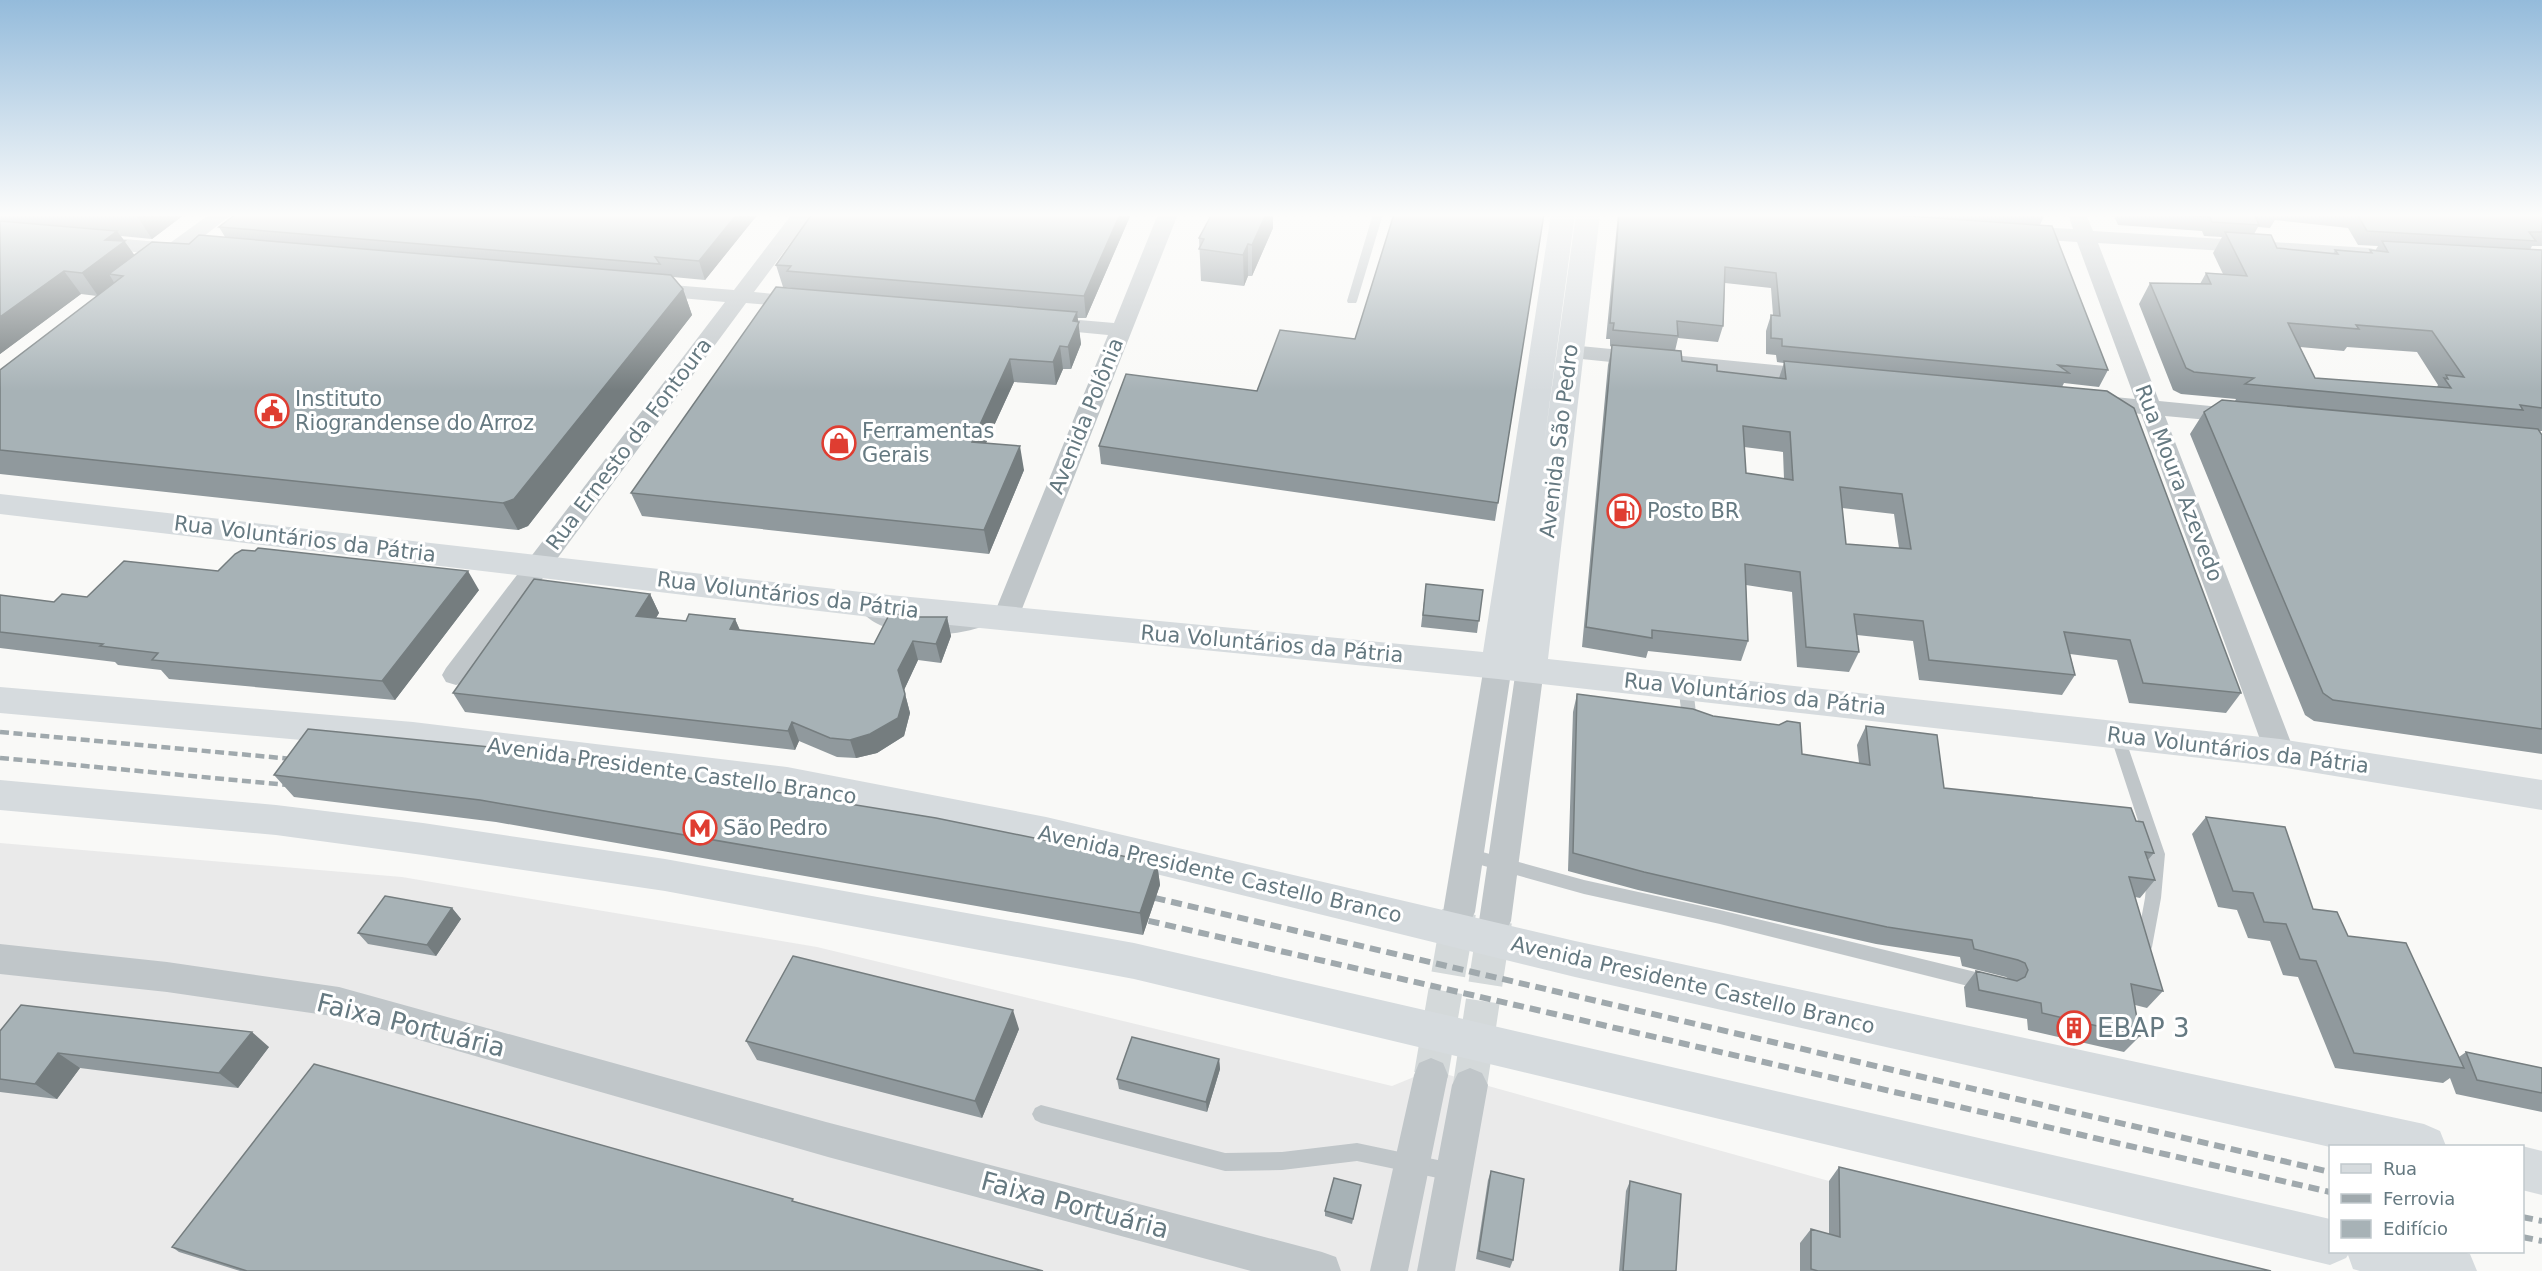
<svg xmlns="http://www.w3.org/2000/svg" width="2542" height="1271" font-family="'DejaVu Sans',sans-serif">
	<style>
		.built { fill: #eaeaea }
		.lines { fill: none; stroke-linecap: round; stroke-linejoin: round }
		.street-tunnel { stroke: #d4d9da; stroke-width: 34; stroke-dasharray: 34 17; stroke-linecap: butt }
		.lane { fill: #c0c6c9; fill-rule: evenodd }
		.street { fill: #c0c6c9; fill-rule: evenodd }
		.secondary { fill: #d6dbde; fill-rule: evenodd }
		.primary { fill: #d6dbde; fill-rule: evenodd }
		.rail-far1 { stroke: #a0a9ad; stroke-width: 4.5; stroke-dasharray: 9 4.5; stroke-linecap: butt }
		.rail { stroke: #a0a9ad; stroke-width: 6; stroke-dasharray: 11 6; stroke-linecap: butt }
		.wall { fill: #90999d; fill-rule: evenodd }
		.shaded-wall { fill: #757d7f }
		.building { fill: #a7b2b6; stroke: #757d7f; stroke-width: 1.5; fill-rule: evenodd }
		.labels { text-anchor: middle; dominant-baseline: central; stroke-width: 6; stroke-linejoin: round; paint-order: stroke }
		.poi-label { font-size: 21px; fill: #657981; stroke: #fff; text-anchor: start }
		.street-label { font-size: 21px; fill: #657981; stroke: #fff }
		.near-street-label { font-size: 26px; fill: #657981; stroke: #fff }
		.near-poi-label { font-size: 26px; fill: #657981; stroke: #fff; text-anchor: start }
	</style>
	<rect width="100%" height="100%" fill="#f9f9f7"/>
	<path class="built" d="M0 843 402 877 817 947 1392 1086 1431 1070 1829 1181 2199 1271H0Z"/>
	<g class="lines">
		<path class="street-tunnel" d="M1431 1075 1459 912
			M1470 1085 1495 921"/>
		<path class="lane" d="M1373 214H1383L1357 301 1356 303H1348L1347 301Z
			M863 600 885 616 908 622 910 625 908 628C889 634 866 620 856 605Z
			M986 616 991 618 993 621 991 624C976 629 938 641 927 628L934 623H960Z
			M1686 682 1691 683 1693 687 1696 713 1704 722 1702 726C1680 733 1680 701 1679 687L1681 683Z
			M2117 729 2122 731 2124 735 2165 854 2161 898 2152 947 2150 952 2144 954 2138 952 2136 947 2145 898 2149 854 2110 735 2112 731Z
			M1468 848 1584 880 1720 910 1988 975 1994 978 1996 983 1994 988 1988 991 1720 924 1584 894 1463 860 1460 855 1463 850Z
			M1041 1105 1225 1153 1282 1152 1357 1143 1452 1163 1458 1166 1461 1172 1458 1178 1452 1181 1357 1161 1282 1170 1225 1171 1041 1123 1035 1120 1032 1114 1035 1108Z"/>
		<path class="street" d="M210 214H232L189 248 191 250 188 254 179 256 163 264 156 262 153 258 156 254 91 248 84 246 81 242 84 238 91 236 170 243Z
			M792 214H812L754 292 810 298 813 302 810 306 803 308 746 303 466 682 456 685 446 682 442 675 446 668 725 302 647 295 640 293 637 289 640 285 647 283 734 290Z
			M1158 214H1178L1018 619 1014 626 1005 629 996 626 992 619 1108 335 1045 329 1037 328 1034 323 1037 318 1045 317 1114 323Z
			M2068 214H2086L2093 231 2370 248 2377 250 2380 254 2377 258 2370 260 2098 243 2159 401 2241 409 2249 411 2253 416 2249 421 2241 423 2165 416 2295 753 2290 761 2280 764 2270 761 2265 753 2141 414 2086 407 2083 402 2086 397 2094 395 2135 399 2077 242 2019 238 2012 236 2009 232 2012 228 2019 226 2073 229Z
			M1570 345 1817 369 1825 371 1828 376 1825 381 1817 383 1562 357 1559 352 1562 347Z
			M1498 656 1508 659 1512 666 1475 912 1470 922 1459 926 1448 922 1443 912 1484 666 1488 659Z
			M1530 659 1540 662 1544 669 1511 921 1506 931 1495 935 1484 931 1479 921 1516 669 1520 662Z
			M0 944 167 962 339 987 826 1122 1322 1252 1336 1257 1341 1271H1251L828 1157 339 1017 167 992 0 974Z
			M1431 1058 1443 1063 1448 1075 1408 1271H1370L1414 1075 1419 1063Z
			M1470 1068 1482 1073 1488 1085 1455 1271H1417L1452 1085 1458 1073Z"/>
		<path class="secondary" d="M1551 214H1575L1544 445 1576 214H1600L1548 659 2280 739 2542 780V810L2280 767 1498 679 879 618 0 514V494L879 594 1483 652Z"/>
		<path class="primary" d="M0 687 413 722 787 767 1046 817 1575 941 2424 1124 2440 1131 2446 1146 2330 1147 1575 977 1046 847 787 797 413 750 0 713Z
			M0 780 276 805 423 823 665 859 1134 943 2330 1219V1252H2463L2470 1254 2477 1271H2360L2353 1269 2348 1255 2346 1258 2330 1265 1134 979 665 891 423 855 276 835 0 810Z
			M2520 1146H2522L2542 1151V1195L2522 1190V1146Z"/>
		<path class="rail-far1" d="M0 732 303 760
			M0 758 299 786"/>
		<path class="rail" d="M1138 894 2330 1172
			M1132 917 2330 1192
			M2522 1217 2542 1221
			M2522 1237 2542 1241"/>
	</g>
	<path class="wall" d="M0 214H185L152 239 121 236 134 255 225 237 219 227 758 214 705 280 673 277 683 289 692 315 528 526 518 530 0 474V370L97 296 81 294 0 354Z
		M812 214H1131L1086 318H1077L1081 344 1071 369H1063L1056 385 1014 382 986 443 1024 470 989 554 642 516 631 493 792 288 783 287 776 265Z
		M1544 214 1495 521 1101 464 1099 446 1257 391 1355 339Z
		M1618 214H2045L2040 225 2108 370 2099 387 2064 383 2062 387 2241 693 2226 713 2129 703 2117 660 2070 654 2075 675 2062 695 1919 680 1913 641 1857 635 1859 652 1849 672 1797 667 1792 592 1746 585 1748 641 1741 661 1648 651 1646 658 1582 647 1608 365 1612 347 1610 346V339H1606ZM1725 283 1771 288 1773 315H1771L1766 331V354L1776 355 1777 362 1784 363 1779 378 1717 371 1682 361 1675 351 1678 338 1718 342 1723 326ZM1744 447 1783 452 1784 479 1746 473ZM1842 508 1894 514 1899 548 1846 544Z
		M2113 214H2542V246H2532L2530 250H2542V431H2539L2542 435V754L2314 721 2305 715 2190 434 2204 412 2235 401 2236 399 2181 394 2173 390 2139 304 2150 283 2200 284 2206 273 2223 274 2213 253 2222 237 2204 236 2202 231 2118 225ZM2275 220 2348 228 2358 245 2378 246 2375 251 2370 250 2369 253 2335 250 2333 254 2277 248 2254 234 2258 227 2270 228ZM2300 347 2344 351 2347 347 2417 352 2438 385 2437 387 2315 378Z
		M1273 217V228L1252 276H1248L1244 286 1201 281 1199 238Z
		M218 571 479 590 395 700 169 679 161 670 118 665 115 662 0 648V595L54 602 87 597Z
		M1426 584 1483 590 1477 633 1421 627Z
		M650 594 659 613 656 618 686 621 735 619 740 630 874 644 913 617H947L951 636 941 663 918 660 904 690 910 713 904 736 877 753 856 758 837 757 799 741 795 750 465 712 453 693Z
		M1577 694 1802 754 1859 763 1857 745 1866 726 1944 788 2136 821 2154 853 2148 860 2155 880 2140 898 2135 897 2163 991 2147 1008 2135 1005 2140 1036 2124 1052 2028 1030 2027 1019 1966 1007 1964 987 1976 971 2009 979 2006 977 1962 966 1960 957 1876 944 1792 925 1638 890 1568 871 1573 712Z
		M274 775 1157 863 1160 885 1143 935 496 822 294 797Z
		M2206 817 2313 909 2348 936 2459 1057 2466 1052 2542 1068V1112L2456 1094 2450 1078 2443 1083 2335 1068 2298 977 2283 975 2270 941 2248 938 2237 910 2218 907 2192 834Z
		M452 908 461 919 436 956 368 944 358 933Z
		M1019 1029 982 1118 757 1060 746 1041Z
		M0 1031 269 1047 238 1088 80 1068 57 1099 0 1092Z
		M1219 1059 1220 1069 1207 1112 1119 1089 1117 1079Z
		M1839 1167 2271 1271H1800V1243L1811 1229 1829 1234V1181Z
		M1491 1171 1513 1260 1510 1268 1476 1259 1488 1180Z
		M1630 1181 1676 1271H1619L1626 1191Z
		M1361 1185 1352 1224 1325 1216V1211Z
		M795 1202 1043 1271H240L179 1252 172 1247Z"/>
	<path class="shaded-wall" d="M140 214H185L152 239 137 216Z
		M737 214H758L705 280 699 261Z
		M1120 214H1131L1086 318 1084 296Z
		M1266 214H1275L1273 217V228L1252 276V245Z
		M117 231 141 264 123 276 109 274 115 284 98 296 82 273 105 240Z
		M1248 244V276L1244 286 1243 255Z
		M64 271 81 294 0 354V317Z
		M683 289 692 315 528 526 518 530 503 503Z
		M1077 312 1081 344 1071 369 1068 347 1073 321Z
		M1060 346 1063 369 1056 385 1053 362Z
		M1010 359 1014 382 976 465 972 442Z
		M1020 446 1024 470 989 554 984 530Z
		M468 571 479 590 395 700 382 681Z
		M650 594 659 613 645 635 636 616Z
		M947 617 951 636 941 663 936 644Z
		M735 619 743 638 730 629Z
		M913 641 918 660 904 690 910 713 904 736 877 753 856 758 850 740 898 670Z
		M792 722 799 741 795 750 788 731Z
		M1157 863 1160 885 1143 935 1140 913Z
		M452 908 461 919 436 956 427 945Z
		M1013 1010 1019 1029 982 1118 975 1101Z
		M252 1032 269 1047 238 1088 219 1073Z
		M58 1053 80 1068 57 1099 35 1084Z
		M1219 1059 1220 1069 1207 1112 1206 1102Z"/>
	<path class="building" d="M105 214H140L137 216Z
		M236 214H737L699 261 655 257 660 264 219 227Z
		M812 214H1120L1084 296 787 271 791 266 776 265Z
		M1212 214H1266L1252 245 1248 244 1243 255 1199 249 1204 239 1199 238Z
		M1394 214H1544L1498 503 1099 446 1126 374 1257 391 1280 330 1355 339Z
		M1619 214H1877L2052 226 2108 370 2058 365 2069 373 1782 346V339L1771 338V315L1780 316 1776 273 1725 267 1723 326 1677 321 1678 336 1613 330 1614 323H1610Z
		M2162 214H2254L2259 225 2212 222 2210 217Z
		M2354 214H2542V232H2529L2536 241 2367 231 2357 214Z
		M0 221 117 231 105 240 125 241 82 273 64 271 0 317Z
		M2225 232 2271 235 2277 248 2338 254 2335 250 2372 253 2370 250 2388 252 2382 241 2542 250V408L2520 405 2523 410 2245 384 2254 378 2194 372 2186 368 2150 283 2211 284 2206 273 2247 276ZM2288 323 2359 329 2356 325 2432 331 2464 377 2446 375 2448 379 2444 378 2451 388 2315 378Z
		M199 235 671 275 683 289 514 499 503 503 0 450V370L123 276 109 274 152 242 189 244Z
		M776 287 1077 312 1073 321 1079 322 1068 347 1060 346 1053 362 1010 359 972 442 1020 446 984 530 631 493Z
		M1612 345 1681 351 1682 361 1717 365V371L1786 379 1784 361 2107 391 2134 408 2241 693 2143 683 2130 640 2064 632 2075 675 1929 660 1923 621 1854 614 1859 652 1806 647 1800 572 1745 564 1748 641 1652 630V638L1586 627ZM1743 426 1790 432 1793 480 1746 473ZM1840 487 1902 494 1911 549 1846 544Z
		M2222 400 2538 429 2542 435V729L2333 700 2323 693 2204 412Z
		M258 548 468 571 382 681 152 660 158 653 100 646 103 644 0 632V595L54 602 62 594 87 597 124 561 218 571 235 554 242 550 255 551Z
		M534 579 650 594 636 616 686 621 689 614 735 619 730 629 874 644 890 613 913 617H947L936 644 913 641 898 670 905 694 898 718 870 734 850 740 830 738 792 722 788 731 453 693Z
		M1426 584 1483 590 1479 621 1423 615Z
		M1577 694 1693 709 1713 716 1779 725 1787 721 1800 723 1802 754 1870 765 1866 726 1937 735 1944 788 2131 808 2136 821 2143 822 2154 853 2145 852 2155 880 2129 877 2163 991 2131 984 2140 1036 2042 1013 2041 1003 1979 990 1976 971 2017 981 2025 977 2028 970 2025 963 2018 960 1974 949 1972 940 1887 927 1801 908 1644 872 1573 853Z
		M308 729 510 749 936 818 1157 863 1140 913 480 800 274 775Z
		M2206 817 2285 827 2313 909 2337 912 2348 936 2406 943 2464 1068 2354 1053 2316 961 2300 959 2286 924 2264 922 2253 893 2233 891Z
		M385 896 452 908 427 945 358 933Z
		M793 956 1013 1010 975 1101 746 1041Z
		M21 1005 252 1032 219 1073 58 1053 35 1084 0 1079V1031Z
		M1132 1037 1219 1059 1206 1102 1117 1079Z
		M2466 1052 2542 1068V1093L2477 1080Z
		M314 1064 793 1199 792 1201 1043 1271H247L172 1247Z
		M1839 1167 2271 1271H1818L1811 1269V1229L1840 1237Z
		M1491 1171 1524 1179 1513 1260 1479 1251Z
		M1334 1178 1361 1185 1353 1219 1325 1211Z
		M1630 1181 1681 1194 1676 1271H1623Z"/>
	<linearGradient id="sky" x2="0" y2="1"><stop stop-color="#94bbdb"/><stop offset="0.55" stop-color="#fcfcfb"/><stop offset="1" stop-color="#fcfcfb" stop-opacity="0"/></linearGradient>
	<rect width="2542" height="391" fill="url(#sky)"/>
	<defs>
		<g id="civic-ring" transform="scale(1.725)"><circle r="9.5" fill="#fff" stroke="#df3d31" stroke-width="1.5"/><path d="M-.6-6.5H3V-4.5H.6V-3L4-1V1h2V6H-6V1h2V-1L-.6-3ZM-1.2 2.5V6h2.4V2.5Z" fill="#df3d31"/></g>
		<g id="shop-ring" transform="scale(1.725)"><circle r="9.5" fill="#fff" stroke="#df3d31" stroke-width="1.5"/><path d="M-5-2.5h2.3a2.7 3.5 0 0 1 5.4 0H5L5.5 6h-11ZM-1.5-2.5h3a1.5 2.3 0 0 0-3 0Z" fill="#df3d31"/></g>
		<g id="fuel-ring" transform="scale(1.725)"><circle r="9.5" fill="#fff" stroke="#df3d31" stroke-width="1.5"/><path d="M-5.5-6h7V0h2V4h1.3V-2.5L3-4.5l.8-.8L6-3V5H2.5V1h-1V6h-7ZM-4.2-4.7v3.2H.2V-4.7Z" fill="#df3d31"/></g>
		<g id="metro-ring" transform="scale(1.725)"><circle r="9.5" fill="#fff" stroke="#df3d31" stroke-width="1.5"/><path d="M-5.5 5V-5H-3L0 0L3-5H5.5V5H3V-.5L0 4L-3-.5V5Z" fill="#df3d31"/></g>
		<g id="building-ring" transform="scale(1.725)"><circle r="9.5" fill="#fff" stroke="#df3d31" stroke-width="1.5"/><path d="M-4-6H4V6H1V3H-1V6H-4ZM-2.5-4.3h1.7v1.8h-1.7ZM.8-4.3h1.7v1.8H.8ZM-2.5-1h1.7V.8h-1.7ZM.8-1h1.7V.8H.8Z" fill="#df3d31"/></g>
	</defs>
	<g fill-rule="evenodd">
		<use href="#civic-ring" x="272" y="411"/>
		<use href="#shop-ring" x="839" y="443"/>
		<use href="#fuel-ring" x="1624" y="511"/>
		<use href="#metro-ring" x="700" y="828"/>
		<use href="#building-ring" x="2074" y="1028"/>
	</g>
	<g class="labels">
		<g class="poi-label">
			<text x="295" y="399">Instituto<tspan x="295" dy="24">Riograndense do Arroz</tspan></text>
			<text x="862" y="431">Ferramentas<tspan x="862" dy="24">Gerais</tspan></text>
			<text x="1647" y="511">Posto BR</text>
			<text x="723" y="828">São Pedro</text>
		</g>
		<g class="street-label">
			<text transform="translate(1086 416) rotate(-68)">Avenida Polônia</text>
			<text transform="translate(1559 441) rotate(-83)">Avenida São Pedro</text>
			<text transform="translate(629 444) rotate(-53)">Rua Ernesto da Fontoura</text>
			<text transform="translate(2179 483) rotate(69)">Rua Moura Azevedo</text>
			<text transform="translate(305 539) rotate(7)">Rua Voluntários da Pátria</text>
			<text transform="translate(788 595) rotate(7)">Rua Voluntários da Pátria</text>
			<text transform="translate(1272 644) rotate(5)">Rua Voluntários da Pátria</text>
			<text transform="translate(1755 694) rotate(6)">Rua Voluntários da Pátria</text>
			<text transform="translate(2238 750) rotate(7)">Rua Voluntários da Pátria</text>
			<text transform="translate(672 771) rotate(8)">Avenida Presidente Castello Branco</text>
			<text transform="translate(1220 874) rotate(13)">Avenida Presidente Castello Branco</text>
			<text transform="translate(1693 985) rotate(13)">Avenida Presidente Castello Branco</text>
		</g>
		<g class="near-street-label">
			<text transform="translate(411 1025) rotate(14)">Faixa Portuária</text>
			<text transform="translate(1075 1205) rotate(15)">Faixa Portuária</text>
		</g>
		<g class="near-poi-label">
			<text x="2097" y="1028">EBAP 3</text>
		</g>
	</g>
	<rect x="2329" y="1145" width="195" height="108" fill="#ffffff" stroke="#c1c9cd" stroke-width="1.5"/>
	<rect x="2341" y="1164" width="30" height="9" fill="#d6dbde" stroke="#c1c9cd" stroke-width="1.5"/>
	<text x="2383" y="1175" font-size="18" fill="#657981">Rua</text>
	<rect x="2341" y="1194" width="30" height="9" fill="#a0a9ad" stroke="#c1c9cd" stroke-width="1.5"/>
	<text x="2383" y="1205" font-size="18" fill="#657981">Ferrovia</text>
	<rect x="2341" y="1220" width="30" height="18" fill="#a7b2b6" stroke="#c1c9cd" stroke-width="1.5"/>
	<text x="2383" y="1235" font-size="18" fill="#657981">Edifício</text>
</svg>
